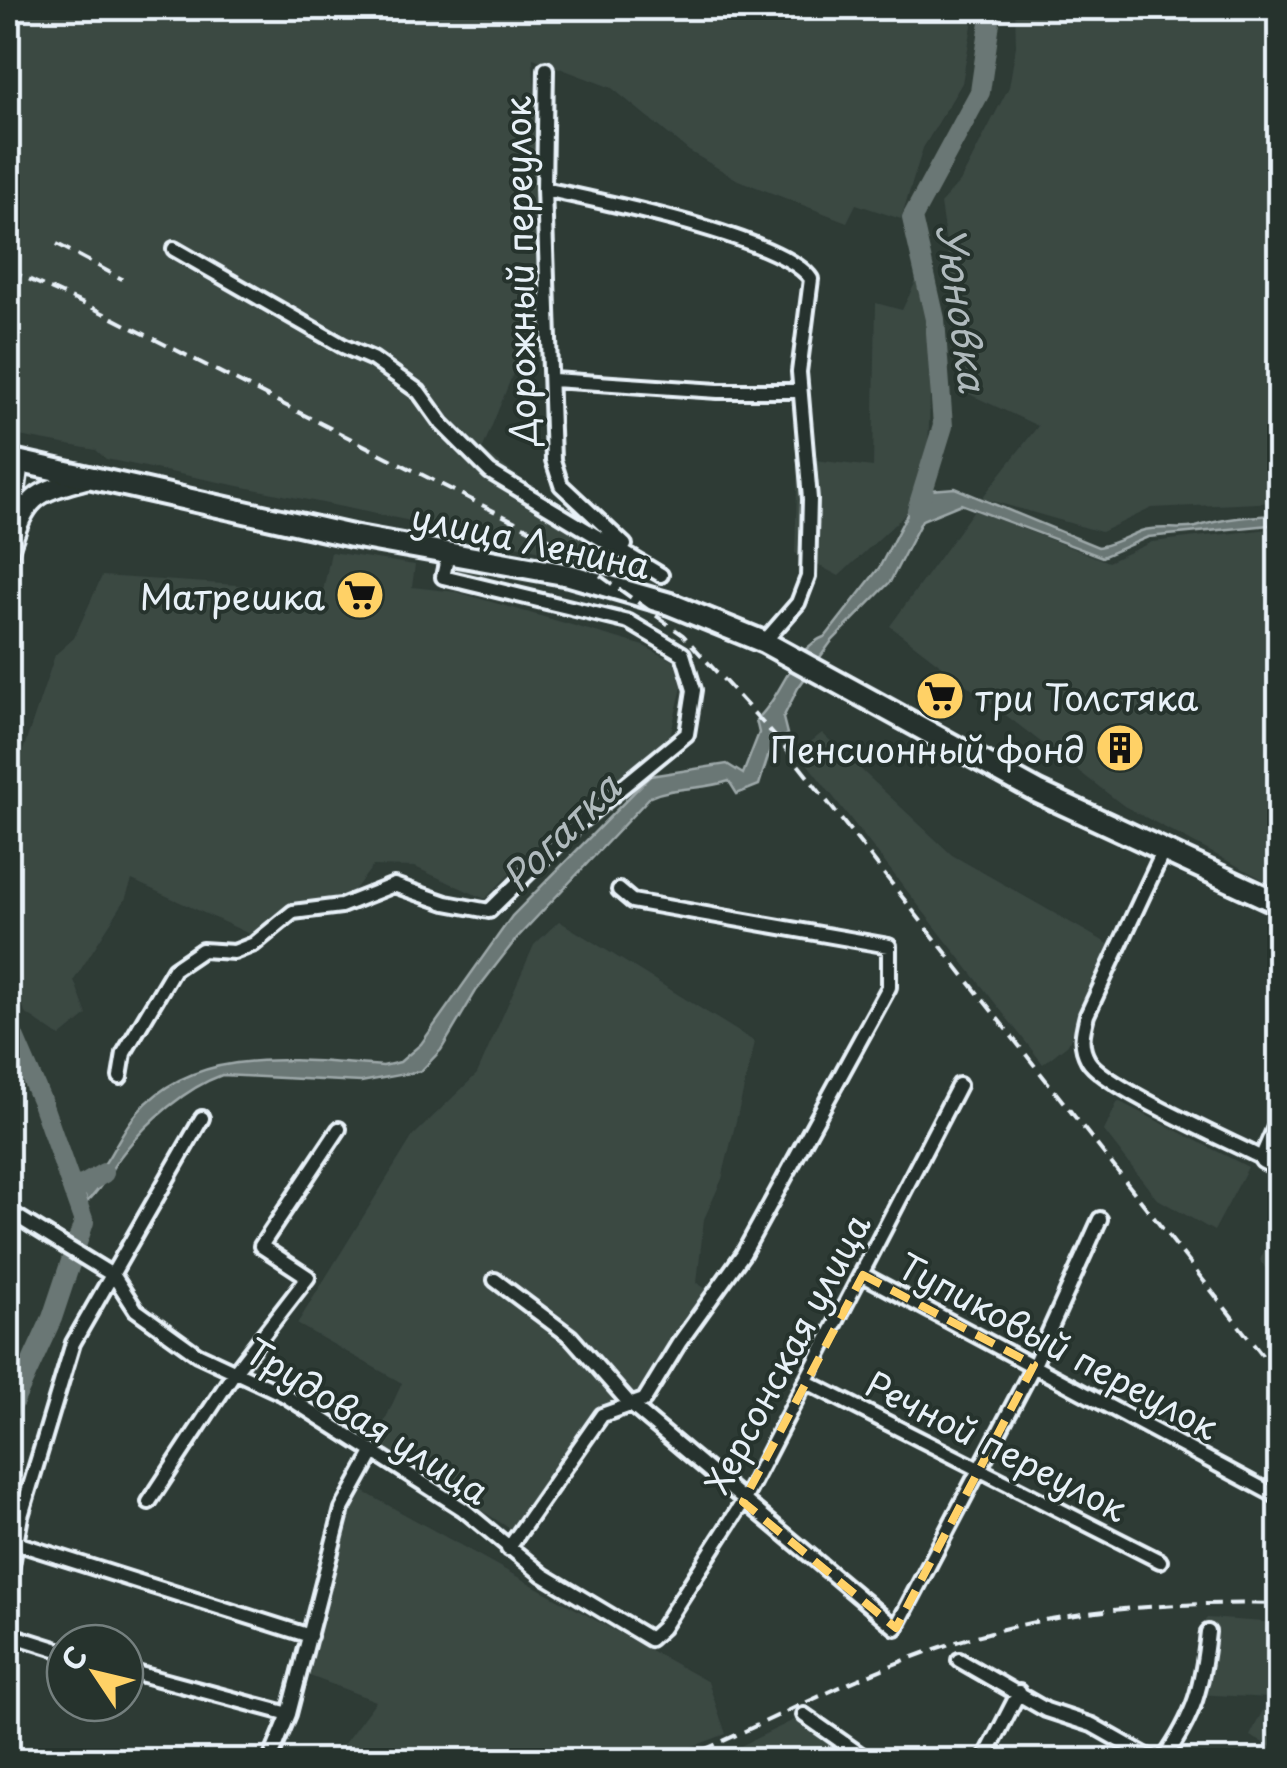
<svg xmlns="http://www.w3.org/2000/svg" width="1287" height="1768" font-family="'Playpen Sans',sans-serif">
	<style>
		.built { fill: #3b4843 }
		.water { fill: #6b7775; stroke: #9da8a9; stroke-width: 2.5 }
		.lines { fill: none; stroke-linecap: round; stroke-linejoin: round }
		.river { stroke: #6b7775; stroke-width: 20 }
		.street-casing { stroke: #e8f1f8; stroke-width: 20 }
		.secondary-casing { stroke: #e8f1f8; stroke-width: 25 }
		.primary-casing { stroke: #e8f1f8; stroke-width: 28 }
		.street { stroke: #26332d; stroke-width: 12 }
		.secondary { stroke: #26332d; stroke-width: 18 }
		.primary { stroke: #26332d; stroke-width: 20 }
		.rail { stroke: #e8f1f8; stroke-width: 4; stroke-dasharray: 15 8; stroke-linecap: butt }
		.marked { fill: none; stroke: #ffd166; stroke-width: 8; stroke-dasharray: 20 12; stroke-linejoin: round }
		.labels { text-anchor: middle; dominant-baseline: central; stroke-width: 8; stroke-linejoin: round; paint-order: stroke }
		.street-label { font-size: 35px; fill: #e8f1f8; stroke: #26332d }
		.poi-label { font-size: 35px; fill: #e8f1f8; stroke: #26332d; text-anchor: end }
		.water-label { font-size: 38px; font-style: italic; fill: #b0babd; stroke: #26332d }
	</style>
	<rect width="100%" height="100%" fill="#2e3b35"/>
	<filter id="ink" filterUnits="userSpaceOnUse"><feTurbulence type="fractalNoise" baseFrequency=".01" numOctaves="2"/><feDisplacementMap in="SourceGraphic" scale="20" xChannelSelector="R" yChannelSelector="G"/><feConvolveMatrix kernelMatrix="1 2 1 2 8 2 1 2 1" color-interpolation-filters="sRGB"/></filter>
	<g filter="url(#ink)">
		<path class="built" d="M8 8H975L962 83 923 148 901 219 856 204 847 222 738 180 689 151 612 88 533 58 544 297 482 450 619 551 609 568 455 530 106 459 96 450 8 434Z
			M1015 8H1279V502L1152 508 1101 532 982 498 1038 426 969 394 940 204 960 182 1009 87 1016 46Z
			M918 277 933 321 928 451 913 507 839 576 795 553 798 458 873 467 876 303 902 310Z
			M974 510 1108 562 1152 542 1279 528V888L1124 806 890 626Z
			M331 552 415 565 412 587 457 592 641 645 674 661 682 687 670 736 552 831 485 899 415 867 373 866 352 893 287 907 254 936 132 880 125 900 74 980 87 1015 60 1037 25 1013 8 958V795L55 655 74 638 102 576 252 586 321 601Z
			M822 733 952 855 1110 945 1068 1044 1043 1064 798 752Z
			M559 921 755 1042 722 1179 704 1219 697 1283 721 1299 647 1405 605 1418 523 1537 375 1442 402 1383 297 1324 413 1136 477 1074 534 945Z
			M1118 1101 1248 1167 1214 1231 1156 1198 1104 1131Z
			M1279 1218V1287L1260 1260Z
			M357 1488 708 1682 726 1734 657 1760H338L334 1757 376 1701 307 1675Z
			M1207 1618 1279 1623V1751L1250 1736 1269 1698 1196 1694 1199 1628Z
			M804 1715 868 1760H712Z"/>
		<path class="water" d="M955 488 1098 547C1115 544 1126 537 1141 531 1158 525 1179 531 1196 527 1225 518 1250 516 1279 515V524L1148 537 1102 557 961 504 922 520 890 582 831 642 798 688 783 718 787 734 772 744 759 785 737 794 729 781C703 790 676 786 650 797L517 938 476 991 441 1050 421 1071 361 1082 222 1075C186 1088 148 1121 124 1152 110 1169 104 1186 87 1202L78 1177H95C112 1157 120 1132 137 1113 197 1043 301 1061 383 1066L400 1062 421 1044 512 916 650 776 727 764 743 774 759 733 756 720C782 697 791 649 826 636L879 568 915 499 931 490Z"/>
		<g class="lines">
			<path class="river" d="M917 510 943 426 935 319 912 218 980 92 992 8
				M8 1023 41 1100 84 1222 52 1318 8 1414
				M73 1191 104 1173"/>
			<g class="street-casing">
				<path id="street" d="M546 69 544 189 553 460 561 485 625 545
					M544 189C599 201 783 237 811 279L799 372 810 499 808 577 798 603 764 642
					M174 249 343 346 373 359 419 392 442 424 490 472 661 575
					M553 380 718 391H800
					M1163 852 1087 1015C1083 1031 1079 1044 1088 1060 1102 1086 1231 1142 1264 1159
					M120 1077 124 1053 174 969 202 950 234 952 254 944 293 912 341 906 394 885 446 903 489 911 582 820 687 734 694 690 683 654 629 622 443 577 448 554
					M8 1211 114 1276 136 1310 197 1354 283 1394 463 1509 543 1575 650 1639 662 1628 743 1502 959 1085
					M863 1275 1280 1498
					M495 1280 571 1337 631 1405 896 1628 1034 1365 1100 1219
					M807 1382 1160 1561
					M149 1502 236 1370 308 1277 261 1246 339 1129
					M16 1543 310 1636
					M508 1549 602 1415 644 1400 679 1343 743 1254 889 987V946L632 901 619 890
					M8 1587 21 1516 73 1343 202 1118
					M8 1634 65 1652
					M959 1660 1046 1710 1092 1725 1154 1760
					M125 1670 289 1714
					M804 1715 868 1760
					M270 1760 289 1714 342 1509 373 1453
					M984 1760 1019 1692
					M1163 1760C1195 1714 1202 1688 1208 1632"/>
			</g>
			<g class="secondary-casing">
				<path id="secondary" d="M10 528 19 462
					M8 552C28 492 34 493 93 477
					M1280 1122 1264 1159 1280 1167"/>
			</g>
			<g class="primary-casing">
				<path id="primary" d="M8 459 352 536 569 575 670 604 764 642 1038 792 1280 904"/>
			</g>
			<use href="#street" class="street"/>
			<use href="#secondary" class="secondary"/>
			<use href="#primary" class="primary"/>
			<path class="rail" d="M57 244 122 279
				M8 270 95 309 551 540 683 635 782 744 1280 1378
				M681 1760C784 1715 889 1657 999 1630 1092 1607 1185 1602 1280 1604"/>
		</g>
	</g>
	<path class="marked" d="M863 1275 1034 1365 896 1628 743 1502Z"/>
	<defs>
		<g id="supermarket-disc" transform="scale(2.5)"><circle r="9.5" fill="#ffd166" stroke="#26332d"/><path d="M-6-5.5h2.5l.6 2H6L4.5 2H-2.5L-4.4-4H-6ZM-1.5 3.2a1.3 1.3 0 1 0 .1 0ZM3 3.2a1.3 1.3 0 1 0 .1 0Z" fill="#111"/></g>
		<g id="building-disc" transform="scale(2.5)"><circle r="9.5" fill="#ffd166" stroke="#26332d"/><path d="M-4-6H4V6H1V3H-1V6H-4ZM-2.5-4.3h1.7v1.8h-1.7ZM.8-4.3h1.7v1.8H.8ZM-2.5-1h1.7V.8h-1.7ZM.8-1h1.7V.8H.8Z" fill="#111"/></g>
	</defs>
	<g fill-rule="evenodd">
		<use href="#supermarket-disc" x="360" y="595"/>
		<use href="#supermarket-disc" x="940" y="696"/>
		<use href="#building-disc" x="1120" y="748"/>
	</g>
	<g class="labels">
		<g class="street-label">
			<text transform="translate(519 271) rotate(-91)">Дорожный переулок</text>
			<text transform="translate(531 540) rotate(12)">улица Ленина</text>
			<text transform="translate(1059 1345) rotate(28)">Тупиковый переулок</text>
			<text transform="translate(786 1353) rotate(-62)">Херсонская улица</text>
			<text transform="translate(368 1420) rotate(32)">Трудовая улица</text>
			<text transform="translate(997 1445) rotate(27)">Речной переулок</text>
		</g>
		<g class="poi-label">
			<text x="325" y="595">Матрешка</text>
			<text x="975" y="696" text-anchor="start">три Толстяка</text>
			<text x="1085" y="748">Пенсионный фонд</text>
		</g>
		<g class="water-label">
			<text transform="translate(963 308) rotate(82)">Уюновка</text>
			<text transform="translate(560 832) rotate(-45)">Рогатка</text>
		</g>
	</g>
	<rect width="1287" height="1768" fill="none" stroke="#26332d" stroke-width="40"/>
	<rect x="20" y="20" width="1247" height="1728" fill="none" stroke="#e8f1f8" stroke-width="4" filter="url(#ink)"/>
	<g transform="translate(95 1673) rotate(305)"><circle r="48" fill="#26332d" stroke="#747f7e" stroke-width="2.5"/>
	<path d="M0-8L18 38L0 25L-18 38Z" fill="#ffd166"/>
	<text y="-15" font-size="28" font-weight="bold" text-anchor="middle" fill="#e8f1f8">С</text>
	</g>
</svg>
